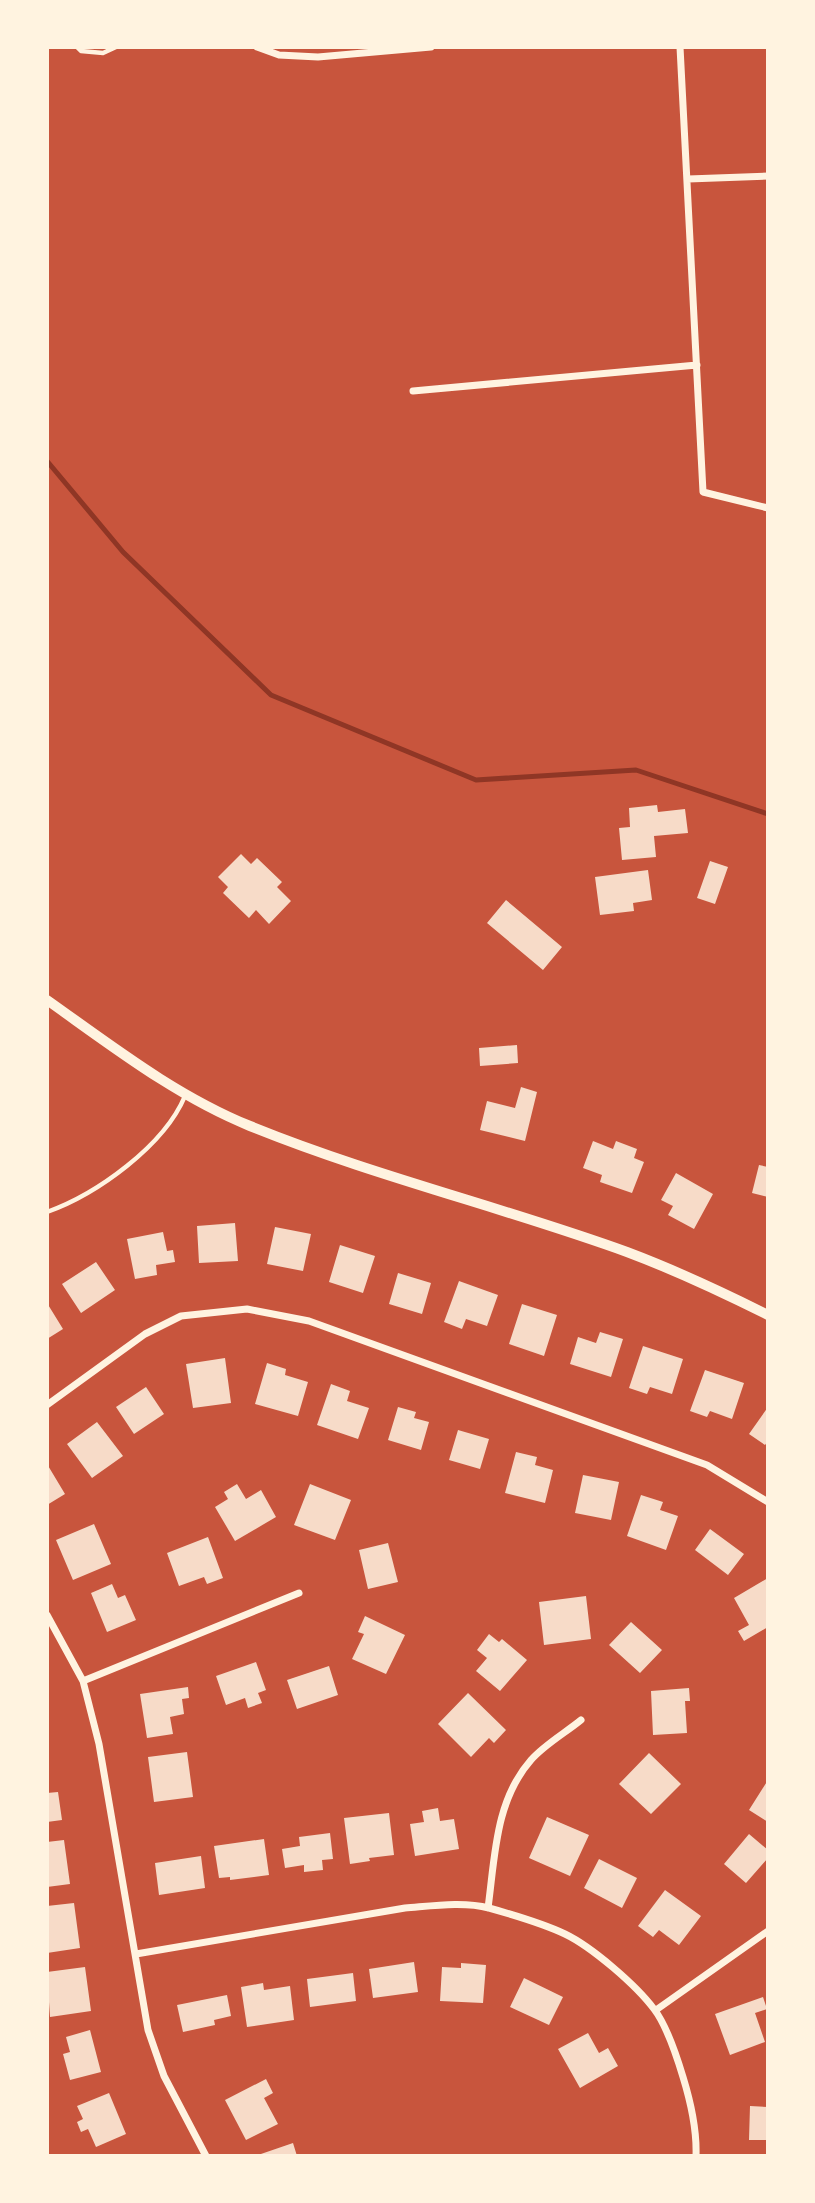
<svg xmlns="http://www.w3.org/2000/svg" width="815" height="2203" font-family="Mulish,sans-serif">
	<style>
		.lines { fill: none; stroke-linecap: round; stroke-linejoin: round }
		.stream { stroke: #8f3625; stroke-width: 5 }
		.building { fill: #f7dbc8 }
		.service { stroke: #fff3e0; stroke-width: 4.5 }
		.minor { stroke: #fff3e0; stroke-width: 7 }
		.tertiary { stroke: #fff3e0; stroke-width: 10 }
	</style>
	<rect width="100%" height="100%" fill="#c8553d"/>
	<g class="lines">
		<path class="stream" d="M47 461 123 552 271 695 476 780 636 770 768 814"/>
	</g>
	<path class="building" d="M657 805 658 812 685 809 688 833 654 836 656 857 622 860 619 828 630 827 629 808Z
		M241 854 251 864 257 858 282 882 277 887 291 901 269 924 256 910 249 918 223 893 228 887 218 877Z
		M710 861 728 867 715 904 697 898Z
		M648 870 652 900 633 903 634 911 600 915 595 877Z
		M506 900 562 947 543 970 487 923Z
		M517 1045 518 1063 480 1066 479 1048Z
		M521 1087 537 1092 525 1141 480 1130 487 1101 515 1108Z
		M593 1141 613 1149 616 1141 637 1149 634 1158 644 1162 632 1193 600 1182 602 1175 583 1168Z
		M759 1165 768 1167V1197L752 1193Z
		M676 1173 713 1194 694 1229 668 1215 673 1206 661 1200Z
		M235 1223 238 1261 199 1263 197 1226Z
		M275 1227 311 1234 303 1271 267 1264Z
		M163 1232 167 1251 173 1250 175 1262 156 1265 157 1275 135 1279 127 1239Z
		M340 1245 375 1256 363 1293 329 1282Z
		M96 1262 115 1290 81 1313 62 1284Z
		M398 1273 431 1283 422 1314 389 1304Z
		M459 1281 498 1295 487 1326 466 1319 462 1329 444 1322Z
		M47 1303 63 1329 47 1339Z
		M522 1304 557 1315 544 1356 509 1344Z
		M600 1332 623 1339 611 1377 570 1364 578 1337 596 1343Z
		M643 1346 683 1359 672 1394 650 1387 647 1394 629 1388Z
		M225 1358 231 1403 193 1408 186 1364Z
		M267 1363 286 1369 285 1375 308 1382 298 1416 255 1404Z
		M705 1370 744 1383 732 1419 710 1411 707 1417 690 1411Z
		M331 1384 350 1391 347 1401 369 1408 358 1439 317 1425Z
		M146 1387 164 1414 134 1434 116 1407Z
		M398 1407 416 1412 414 1418 429 1422 421 1450 388 1440Z
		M768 1407V1441L765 1445 749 1434Z
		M97 1422 123 1456 92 1478 67 1444Z
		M458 1430 489 1439 480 1469 449 1460Z
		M516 1452 537 1457 535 1465 553 1470 545 1503 505 1493Z
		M47 1464 65 1494 47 1505Z
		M583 1475 619 1482 611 1520 575 1513Z
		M237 1484 246 1499 261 1490 276 1517 235 1541 215 1507 228 1499 224 1492Z
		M310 1484 351 1500 335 1540 294 1525Z
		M641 1495 663 1502 660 1510 678 1516 666 1550 627 1536Z
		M94 1524 111 1564 73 1580 56 1540Z
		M710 1529 744 1554 728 1575 695 1550Z
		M208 1537 223 1578 207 1584 204 1577 179 1586 167 1553Z
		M388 1543 398 1582 368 1589 359 1550Z
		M768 1578V1627L744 1641 738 1631 749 1625 734 1598Z
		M112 1584 118 1598 125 1595 136 1620 107 1632 91 1593Z
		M586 1596 591 1639 544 1645 539 1602Z
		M365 1616 405 1635 386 1674 352 1659 364 1634 358 1632Z
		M631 1622 662 1650 640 1673 609 1645Z
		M489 1634 499 1642 502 1639 527 1660 500 1691 476 1671 487 1658 477 1650Z
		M256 1662 266 1690 258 1693 262 1703 248 1708 245 1698 226 1705 216 1676Z
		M329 1666 338 1695 297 1709 287 1680Z
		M188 1687 189 1698 182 1699 184 1714 170 1717 173 1734 147 1738 140 1694Z
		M689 1688 690 1701H685L687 1733 653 1735 651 1691Z
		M468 1693 506 1730 494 1743 489 1738 471 1757 438 1724Z
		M187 1752 193 1797 154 1802 148 1757Z
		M649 1753 681 1784 651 1814 619 1784Z
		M768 1780V1822L749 1810Z
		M58 1792 62 1820 47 1822V1793Z
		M438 1808 440 1821 454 1819 459 1849 415 1856 410 1824 424 1822 422 1811Z
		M389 1813 394 1855 369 1858 370 1861 350 1864 344 1818Z
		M547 1817 589 1835 570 1876 529 1858Z
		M330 1833 333 1859 322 1860 323 1870 304 1872V1865L285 1868 282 1849 300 1846 299 1837Z
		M749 1834 768 1850V1858L746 1883 724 1864Z
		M264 1839 269 1875 230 1880V1877L219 1878 214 1846Z
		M64 1840 70 1884 47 1887V1842Z
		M201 1856 205 1888 159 1895 155 1863Z
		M599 1859 637 1878 622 1908 584 1888Z
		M665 1890 701 1916 679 1945 659 1930 653 1937 638 1926Z
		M74 1903 80 1948 47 1953V1906Z
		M414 1962 418 1992 373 1998 369 1969Z
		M461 1963 486 1965 483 2003 440 2001 442 1967 461 1968Z
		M85 1967 91 2011 50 2017 47 1972Z
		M353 1973 356 2001 310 2007 307 1979Z
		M524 1978 563 1997 549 2025 510 2007Z
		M263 1983 264 1990 290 1986 294 2020 247 2027 241 1987Z
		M227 1995 231 2016 214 2020 215 2025 183 2032 177 2005Z
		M763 1997 767 2009 755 2013 765 2042 730 2055 715 2014Z
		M90 2030 101 2072 70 2080 63 2054 70 2052 66 2037Z
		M588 2033 599 2053 608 2048 618 2066 580 2088 558 2049Z
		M266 2079 273 2093 264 2098 278 2124 246 2140 225 2100Z
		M109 2093 126 2134 96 2147 88 2129 81 2132 77 2122 83 2119 77 2106Z
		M750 2106 768 2107V2140H749Z
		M293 2143 297 2156H258V2155Z"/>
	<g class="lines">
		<path class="service" d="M77 47 81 51 103 53 116 47
			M47 1212C97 1194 164 1146 185 1096"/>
		<path class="minor" d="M257 47 279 55 318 57 431 47
			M680 47 703 492 768 508
			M688 179 768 176
			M413 391 697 365
			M47 1405 145 1334 181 1316 247 1309 309 1321 707 1465 768 1502
			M47 1615 83 1681 99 1744 148 2030 164 2076 206 2156
			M83 1681 299 1593
			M488 1908C495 1857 495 1801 531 1760 544 1745 565 1733 581 1720
			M136 1954 405 1908C431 1906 463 1901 489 1908 514 1915 542 1923 565 1934 592 1947 636 1985 654 2009 667 2026 677 2057 683 2077 691 2103 697 2129 696 2156
			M656 2010 768 1931"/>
		<path class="tertiary" d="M47 1000C112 1046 176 1096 250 1126 373 1176 503 1207 627 1252 675 1270 722 1292 768 1315"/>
	</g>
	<rect width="815" height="2203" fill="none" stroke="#fff3e0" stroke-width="98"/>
</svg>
